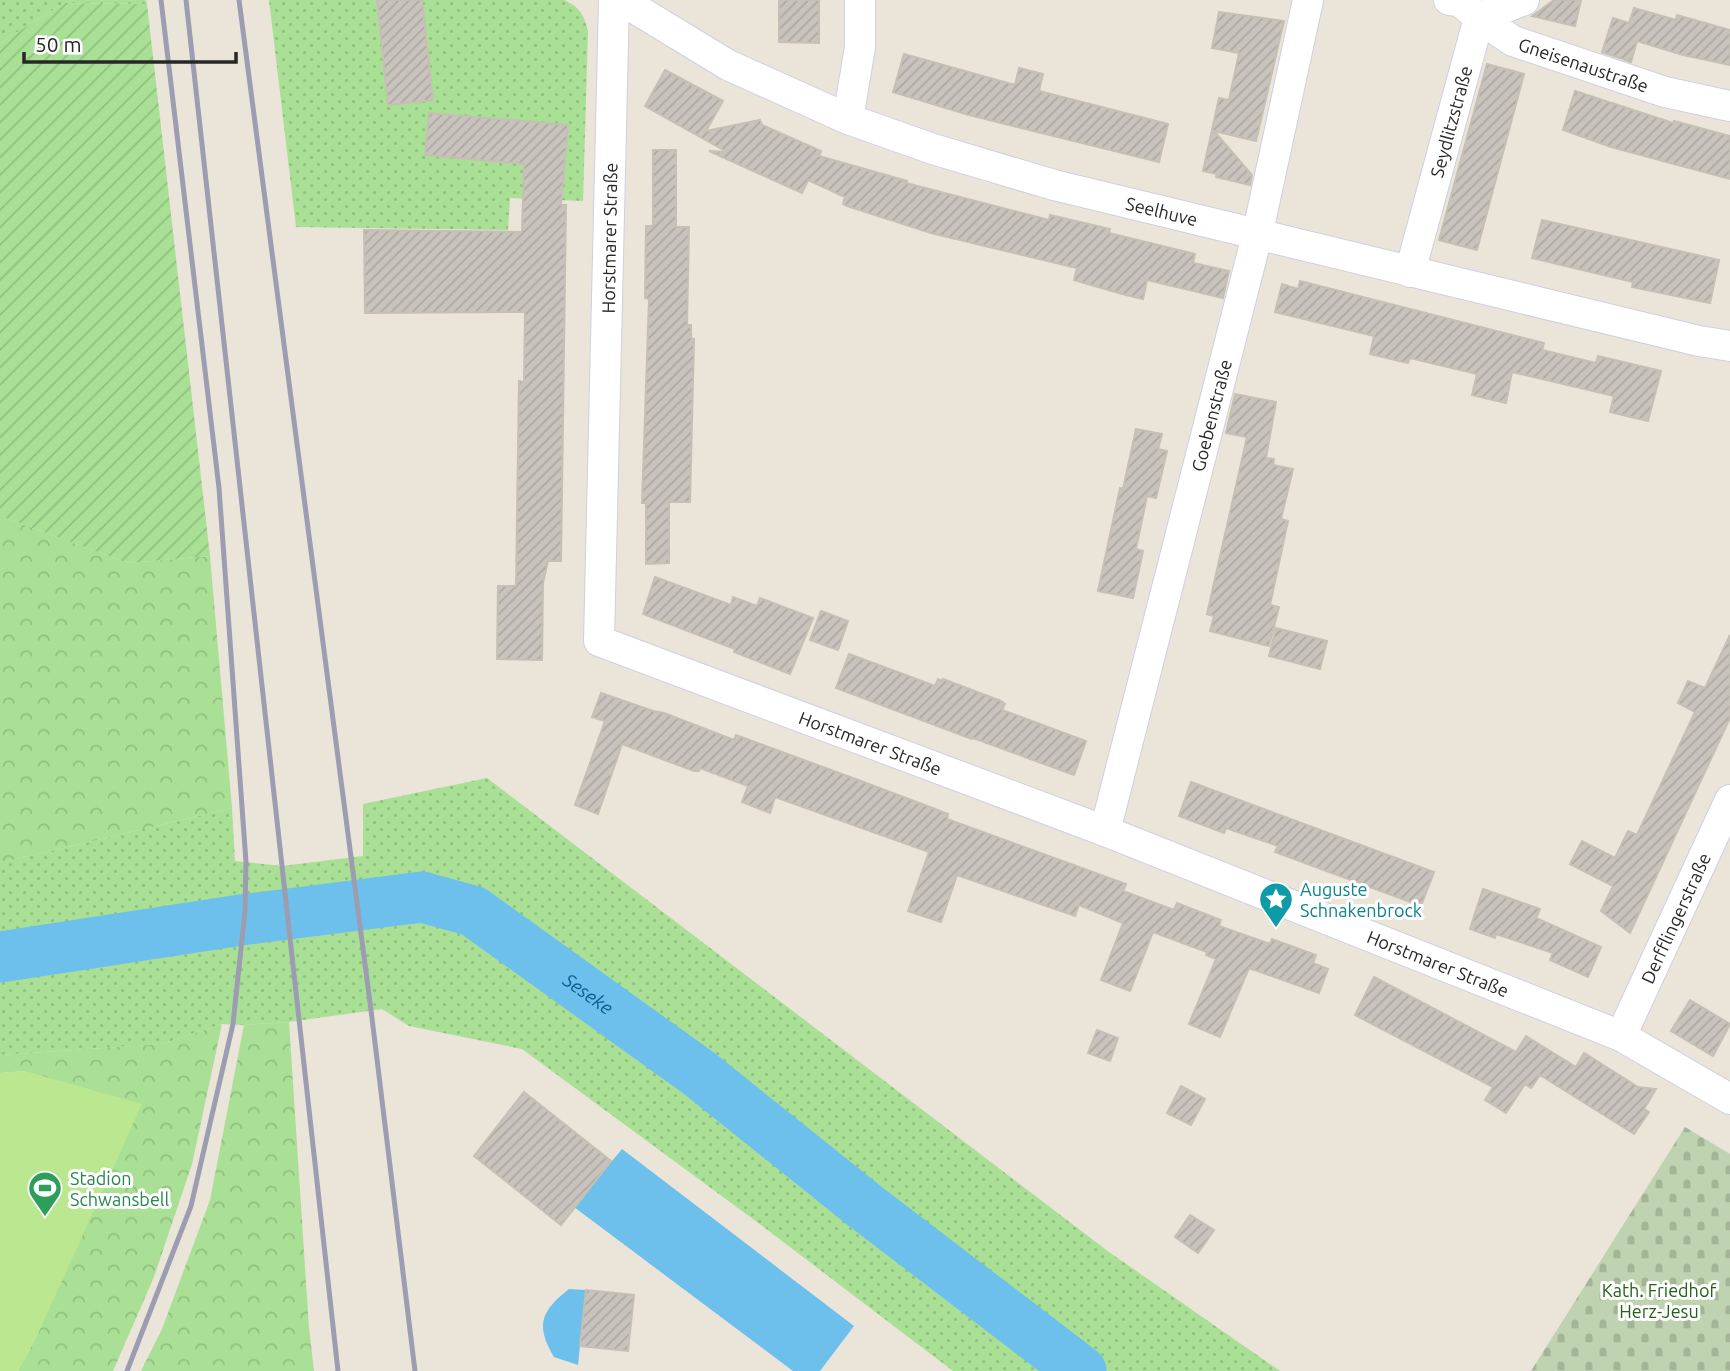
<svg xmlns="http://www.w3.org/2000/svg" width="1730" height="1371" font-family="Ubuntu,sans-serif">
	<style>
		.grass { fill: url(#grass-dots) }
		.forest { fill: url(#forest-crowns) }
		.cemetery { fill: url(#cemetery-stones) }
		.garden { fill: url(#garden-furrows) }
		.pitch { fill: #bce791 }
		.water { fill: #6cc0eb }
		.lines { fill: none; stroke-linecap: round; stroke-linejoin: round }
		.river { stroke: #6cc0eb; stroke-width: 51 }
		.building { fill: url(#building-hatch); stroke: #c5c0b3; stroke-width: 2 }
		.street-casing { stroke: #ced0e0; stroke-width: 32 }
		.street { stroke: #fff; stroke-width: 30 }
		.rail { stroke: #9c9db1; stroke-width: 5 }
		.labels { text-anchor: middle; dominant-baseline: central; stroke-width: 6; stroke-linejoin: round; paint-order: stroke }
		.street-label { font-size: 18px; fill: #272727; stroke: #fff }
		.culture-label { font-size: 18px; fill: #0d838f; stroke: #fff; text-anchor: start }
		.leisure-label { font-size: 18px; fill: #27864d; stroke: #fff; text-anchor: start }
		.park-label { font-size: 18px; fill: #24611a; stroke: #fff }
		.water-label { font-size: 19px; font-style: italic; fill: #105c93; stroke: #fff }
	</style>
	<defs>
		<pattern id="grass-dots" width="8" height="8" patternUnits="userSpaceOnUse" patternTransform="scale(1.75)"><rect width="8" height="8" fill="#a9e095"/><path d="M2 2h.1M6 6h.1" fill="none" stroke="#91c080" stroke-width="1.8" stroke-linecap="round"/></pattern>
		<pattern id="forest-crowns" width="20" height="18" patternUnits="userSpaceOnUse" patternTransform="scale(1.75)"><rect width="20" height="18" fill="#a9e095"/><path d="M2 6a3 3 0 1 1 6 0M12 15a3 3 0 1 1 6 0" fill="none" stroke="#91c080"/></pattern>
		<pattern id="cemetery-stones" width="16" height="16" patternUnits="userSpaceOnUse" patternTransform="scale(1.75)"><rect width="16" height="16" fill="#bfd3b0"/><path d="M2 7V4a2 2 0 0 1 4 0v3zM10 15v-3a2 2 0 0 1 4 0v3z" fill="#a4b597"/></pattern>
		<pattern id="garden-furrows" width="10" height="10" patternUnits="userSpaceOnUse" patternTransform="scale(1.75)"><rect width="10" height="10" fill="#a9e095"/><path d="M-1 1l2-2M0 10L10 0M9 11l2-2" fill="none" stroke="#91c080"/></pattern>
		<pattern id="building-hatch" width="6" height="6" patternUnits="userSpaceOnUse" patternTransform="scale(1.75)"><rect width="6" height="6" fill="#c8c3bc"/><path d="M-1 1l2-2M0 6l6-6M5 7l2-2" fill="none" stroke="#aca8a2"/></pattern>
	</defs>
	<rect width="100%" height="100%" fill="#eae4d9"/>
	<path class="grass" d="M0 0H146L147 4 64 3 0 43Z
		M269 0H564C580 7 584 15 588 31L583 201 510 198 508 230 296 227Z
		M487 778 1109 1252 1280 1371H953L757 1222 522 1049 409 1026 382 1009 289 1022 244 1025 222 1024 162 1044 0 1055V863L232 808 235 861 282 866 363 856V804Z"/>
	<path class="forest" d="M0 516 128 563 210 556 232 808 0 863Z
		M289 1022 309 1328 314 1371H141L162 1329 210 1200 244 1025Z
		M222 1024 192 1164 154 1277 113 1371H18L39 1332 25 1071 0 1073V1055L162 1044Z"/>
	<path class="cemetery" d="M1685 1127 1730 1154V1371H1531Z"/>
	<path class="garden" d="M64 3 147 4 210 556 128 563 0 516V43Z"/>
	<path class="pitch" d="M25 1071 142 1104 37 1336 18 1371H0V1073Z"/>
	<path class="water" d="M622 1149 854 1326 820 1371H793L574 1207Z
		M569 1289 586 1290 578 1365 554 1357C535 1325 541 1311 569 1289Z"/>
	<g class="lines">
		<path class="river" id="s1" d="M0 957 241 920 422 897 473 911 700 1074 866 1207 1081 1371"/>
	</g>
	<path class="building" d="M377 0H422L433 100 388 105Z
		M779 0H819V43L779 42Z
		M1554 0H1581L1575 26 1532 16Z
		M1634 8 1676 20 1677 15 1730 30V65L1683 55 1637 41 1631 62 1602 52 1613 18 1629 23Z
		M1219 12 1284 21 1256 141 1214 131 1252 175 1250 185 1216 177 1217 174 1203 171 1219 98 1229 100 1239 53 1212 48Z
		M904 54 1015 85 1019 68 1043 74 1039 91 1168 124 1159 162 969 115 893 92Z
		M1487 64 1524 74 1477 250 1439 240Z
		M665 70 723 101 706 131 760 120 762 125 821 151 819 156 907 181 906 183 1049 220 1050 215 1110 229 1109 233 1195 254 1193 263 1229 271 1223 298 1147 280 1143 299 1122 294 1074 280 1077 268 931 233 847 206 843 204 845 197 808 180 802 193 709 151 727 152 645 106Z
		M1575 91 1673 123 1674 121 1730 136V179L1611 147 1563 130Z
		M429 113 568 125 561 205H566L561 561H548L543 583 542 660 497 659 498 586H516L519 381 524 382 525 312 365 313 364 230 522 232 524 164 425 155Z
		M653 150H676V227H689L687 325H691V338L694 339 690 502H669V563L646 564V503H642L649 299 645 298 646 226H653Z
		M1542 220 1719 260 1710 303 1632 287 1633 282 1532 258Z
		M1300 281 1544 343 1542 350 1596 363 1598 356 1661 371 1648 421 1610 412 1614 396 1512 372 1506 403 1472 395 1477 374 1410 358 1408 363 1370 354 1374 336 1275 312 1282 284 1298 289Z
		M1235 394 1276 402 1266 458 1274 459 1273 465 1293 469 1281 519 1288 521 1270 605 1279 607 1269 646 1210 631 1214 616 1207 614 1247 437 1226 433Z
		M1136 429 1162 434 1158 449 1167 451 1156 498 1147 496 1136 549 1143 551 1133 598 1098 591 1120 488 1123 489Z
		M655 577 731 605 733 597 757 606 760 598 813 618 790 674 734 652 735 649 643 614Z
		M821 611 848 621 838 650 810 640Z
		M1276 628 1327 641 1320 669 1269 656Z
		M1730 635V718L1630 933 1601 911 1613 886 1570 864 1582 841 1615 858 1628 831 1637 835 1695 712 1678 703 1688 681 1705 688Z
		M849 654 935 686 938 679 942 681 943 679 1001 701 1005 704 1002 710 1086 741 1074 775 973 738 972 739 836 688Z
		M601 693 653 711 664 713 734 740 736 735 869 784 948 814 947 819 1126 884 1123 891 1174 910 1177 903 1221 920 1219 926 1270 944 1272 939 1316 955 1313 963 1328 969 1319 993 1249 968 1220 1037 1189 1024 1216 959 1206 955 1207 952 1153 932 1130 991 1101 980 1123 923 1079 905 1075 916 957 875 941 922 908 911 929 852 775 797 770 813 742 802 748 786 700 768 699 771H694L622 744 598 814 575 805 605 721 592 717Z
		M1191 782 1434 872 1421 906 1275 852 1278 846 1226 828 1224 833 1179 816Z
		M1483 889 1540 909 1536 918 1601 947 1588 977 1550 960 1553 953 1496 934 1495 938 1470 929Z
		M1374 977 1516 1052 1526 1036 1576 1067 1584 1053 1638 1087 1656 1089 1644 1109 1649 1112 1634 1134 1540 1075 1531 1088 1525 1084 1506 1113 1485 1100 1493 1087 1355 1015Z
		M1690 1000 1730 1024 1713 1056 1671 1031Z
		M1097 1030 1118 1038 1110 1061 1088 1053Z
		M1181 1086 1205 1099 1191 1125 1167 1113Z
		M524 1092 611 1161 561 1225 474 1156Z
		M1190 1215 1214 1230 1198 1253 1175 1237Z
		M586 1290 634 1295 628 1351 580 1346Z"/>
	<g class="lines">
		<g class="street-casing">
			<g id="street">
				<path id="s2" d="M614 0 599 641 1105 831 1621 1036 1730 1099"/>
				<path id="s3" d="M621 0 728 65 848 119 933 149 1054 185 1699 341 1730 346"/>
				<path id="s4" d="M1449 0 1460 1 1479 18 1513 41 1665 92 1730 106"/>
				<path d="M848 119 860 47V0"/>
				<path id="s5" d="M1410 272 1479 18 1524 0"/>
				<path id="s6" d="M1105 831 1257 236 1308 0"/>
				<path id="s7" d="M1621 1036 1730 800"/>
			</g>
		</g>
		<use href="#street" class="street"/>
		<path class="rail" d="M186 0 338 1371
			M239 0 371 1010 415 1371
			M127 1371 191 1206 233 1024 245 911 246 862 219 488 161 0"/>
	</g>
	<defs>
		<g id="sight-pin" transform="scale(1.75)"><path d="M0 17L-7.5 6A9.5 9.5 0 1 1 7.5 6Z" fill="#0f9aa8" stroke="#fff"/><path d="M0-6L1.8-2.2L6-1.7L2.9 1.2L3.7 5.4L0 3.3L-3.7 5.4L-2.9 1.2L-6-1.7L-1.8-2.2Z" fill="#fff"/></g>
		<g id="stadium-pin" transform="scale(1.75)"><path d="M0 17L-7.5 6A9.5 9.5 0 1 1 7.5 6Z" fill="#2e9e5b" stroke="#fff"/><path d="M0-5a6.5 5 0 1 0 0 10a6.5 5 0 1 0 0-10ZM-3.5-1.8h7v3.6h-7Z" fill="#fff"/></g>
	</defs>
	<g fill-rule="evenodd">
		<use href="#sight-pin" x="1276" y="899"/>
		<use href="#stadium-pin" x="45" y="1188"/>
	</g>
	<g class="labels">
		<g class="street-label">
			<text stroke="none"><textPath href="#s4" startOffset="152">Gneisenaustraße</textPath></text>
			<text stroke="none"><textPath href="#s5" startOffset="156">Seydlitzstraße</textPath></text>
			<text stroke="none"><textPath href="#s3" startOffset="584">Seelhuve</textPath></text>
			<text transform="translate(609 238) rotate(-89)">Horstmarer Straße</text>
			<text stroke="none"><textPath href="#s6" startOffset="429">Goebenstraße</textPath></text>
			<text stroke="none"><textPath href="#s2" startOffset="931">Horstmarer Straße</textPath></text>
			<text stroke="none"><textPath href="#s7" startOffset="130">Derfflingerstraße</textPath></text>
			<text stroke="none"><textPath href="#s2" startOffset="1540">Horstmarer Straße</textPath></text>
		</g>
		<g class="culture-label">
			<text x="1300" y="889">Auguste<tspan x="1300" dy="21">Schnakenbrock</tspan></text>
		</g>
		<g class="leisure-label">
			<text x="70" y="1178">Stadion<tspan x="70" dy="21">Schwansbell</tspan></text>
		</g>
		<g class="park-label">
			<text x="1659" y="1290">Kath. Friedhof<tspan x="1659" dy="21">Herz-Jesu</tspan></text>
		</g>
		<g class="water-label">
			<text stroke="none"><textPath href="#s1" startOffset="621">Seseke</textPath></text>
		</g>
	</g>
	<path d="M24 52v10h212v-10" fill="none" stroke="#272727" stroke-width="3.5"/>
	<text x="35" y="52" font-size="21" fill="#272727" stroke="#ffffff" stroke-width="5" paint-order="stroke">50 m</text>
</svg>
